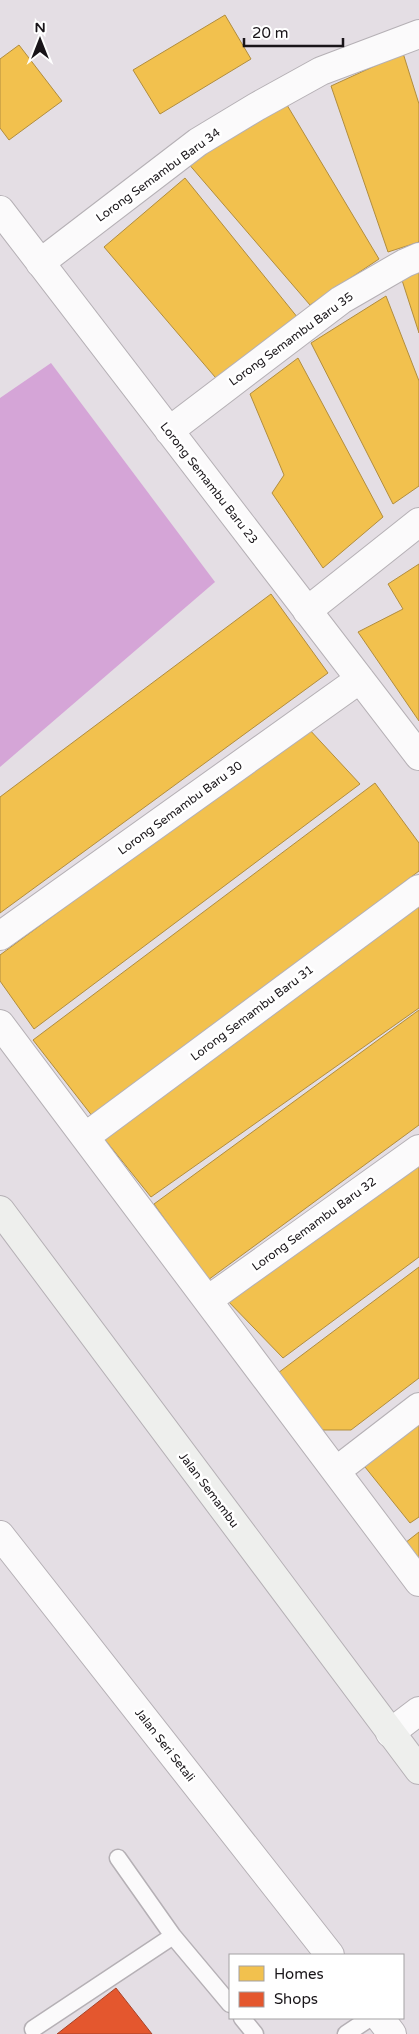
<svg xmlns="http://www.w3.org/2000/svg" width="419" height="2034" font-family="'Varela Round',sans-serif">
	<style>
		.water { fill: #d5a5d7 }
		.homes { fill: #f2c14e; stroke: #b18d3e }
		.shops { fill: #e4572e; stroke: #a74328 }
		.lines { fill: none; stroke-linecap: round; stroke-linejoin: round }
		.service-casing { stroke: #b5b0b5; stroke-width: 19 }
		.minor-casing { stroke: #b5b0b5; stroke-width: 30 }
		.tertiary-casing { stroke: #b5b0b5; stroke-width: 30 }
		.secondary-casing { stroke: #b5b0b5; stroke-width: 30 }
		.service { stroke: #fbfafb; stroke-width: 16 }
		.minor { stroke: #fbfafb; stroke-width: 28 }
		.tertiary { stroke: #fbfafb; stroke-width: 28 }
		.secondary { stroke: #eeefed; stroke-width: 28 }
		.labels { text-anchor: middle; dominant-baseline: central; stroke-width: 5; stroke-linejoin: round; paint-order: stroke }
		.street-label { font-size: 12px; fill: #191519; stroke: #fff }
	</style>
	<rect width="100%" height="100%" fill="#e4dee4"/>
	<path class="water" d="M51 363 215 582 0 767V398Z"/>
	<path class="homes" d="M225 15 251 59 160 114 133 70Z
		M19 45 62 101 9 140 0 128V59Z
		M403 53 419 104V242L388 252 331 86Z
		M281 95 379 259 310 305 187 162Z
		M185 178 298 318 221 384 104 247Z
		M419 271V333L401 277Z
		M386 296 419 381V486L393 504 311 343Z
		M298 358 383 517 323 568 272 493 284 475 250 394Z
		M419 564V721L358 632 403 609 388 584Z
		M271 594 328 673 0 913V797Z
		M308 728 360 784 34 1029 0 981V955Z
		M375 783 419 843V871L93 1117 33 1040Z
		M419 901V1008L151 1197 102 1136Z
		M419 1010V1125L208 1280 154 1204Z
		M419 1159V1257L283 1358 225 1298Z
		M419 1267V1378L351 1430H314L274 1376Z
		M419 1418V1517L410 1523 361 1462Z
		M419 1532V1562L405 1543Z"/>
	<path class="shops" d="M116 1988 152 2034H57Z"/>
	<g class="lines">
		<g class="service-casing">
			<path id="service" d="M118 1858 173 1936 230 2004
				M242 2018 255 2034
				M33 2029 173 1936
				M346 2034 370 2018"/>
		</g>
		<g class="minor-casing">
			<path id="minor" d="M0 210 419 756
				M40 263 198 142 256 107 321 71 419 34
				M169 431 341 300 405 263 419 257
				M307 611 419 522
				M0 936 360 679
				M0 1024 419 1582
				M85 1137 419 889
				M208 1300 419 1149
				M336 1471 419 1407
				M390 1733 419 1711"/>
		</g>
		<g class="tertiary-casing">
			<path id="tertiary" d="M0 1535 330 1955
				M380 2018 392 2034"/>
		</g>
		<g class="secondary-casing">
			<path id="secondary" d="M0 1210 419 1770"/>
		</g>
		<use href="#service" class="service"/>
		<use href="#minor" class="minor"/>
		<use href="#tertiary" class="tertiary"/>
		<use href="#secondary" class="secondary"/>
	</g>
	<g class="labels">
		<g class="street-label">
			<text transform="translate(158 175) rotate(-36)">Lorong Semambu Baru 34</text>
			<text transform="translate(291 339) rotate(-36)">Lorong Semambu Baru 35</text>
			<text transform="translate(209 483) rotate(52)">Lorong Semambu Baru 23</text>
			<text transform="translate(180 808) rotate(-36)">Lorong Semambu Baru 30</text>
			<text transform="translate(252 1013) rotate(-37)">Lorong Semambu Baru 31</text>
			<text transform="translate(314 1224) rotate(-36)">Lorong Semambu Baru 32</text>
			<text transform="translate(209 1490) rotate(53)">Jalan Semambu</text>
			<text transform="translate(165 1745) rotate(52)">Jalan Seri Setali</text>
		</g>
	</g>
	<rect x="229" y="1954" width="175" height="65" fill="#ffffff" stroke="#a3a1a3"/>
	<rect x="239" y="1966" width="25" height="15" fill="#f2c14e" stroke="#a3a1a3"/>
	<text x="274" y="1979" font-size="15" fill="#191519">Homes</text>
	<rect x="239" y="1992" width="25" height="15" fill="#e4572e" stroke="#a3a1a3"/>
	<text x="274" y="2004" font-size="15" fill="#191519">Shops</text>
	<g transform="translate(40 40)" stroke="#ffffff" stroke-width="4" paint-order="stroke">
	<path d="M0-4L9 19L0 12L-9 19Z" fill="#191519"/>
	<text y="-8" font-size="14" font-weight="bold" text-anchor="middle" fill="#191519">N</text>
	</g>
	<path d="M244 38v8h99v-8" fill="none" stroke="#191519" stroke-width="2.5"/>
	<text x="252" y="38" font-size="15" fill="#191519" stroke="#ffffff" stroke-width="4" paint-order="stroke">20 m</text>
</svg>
